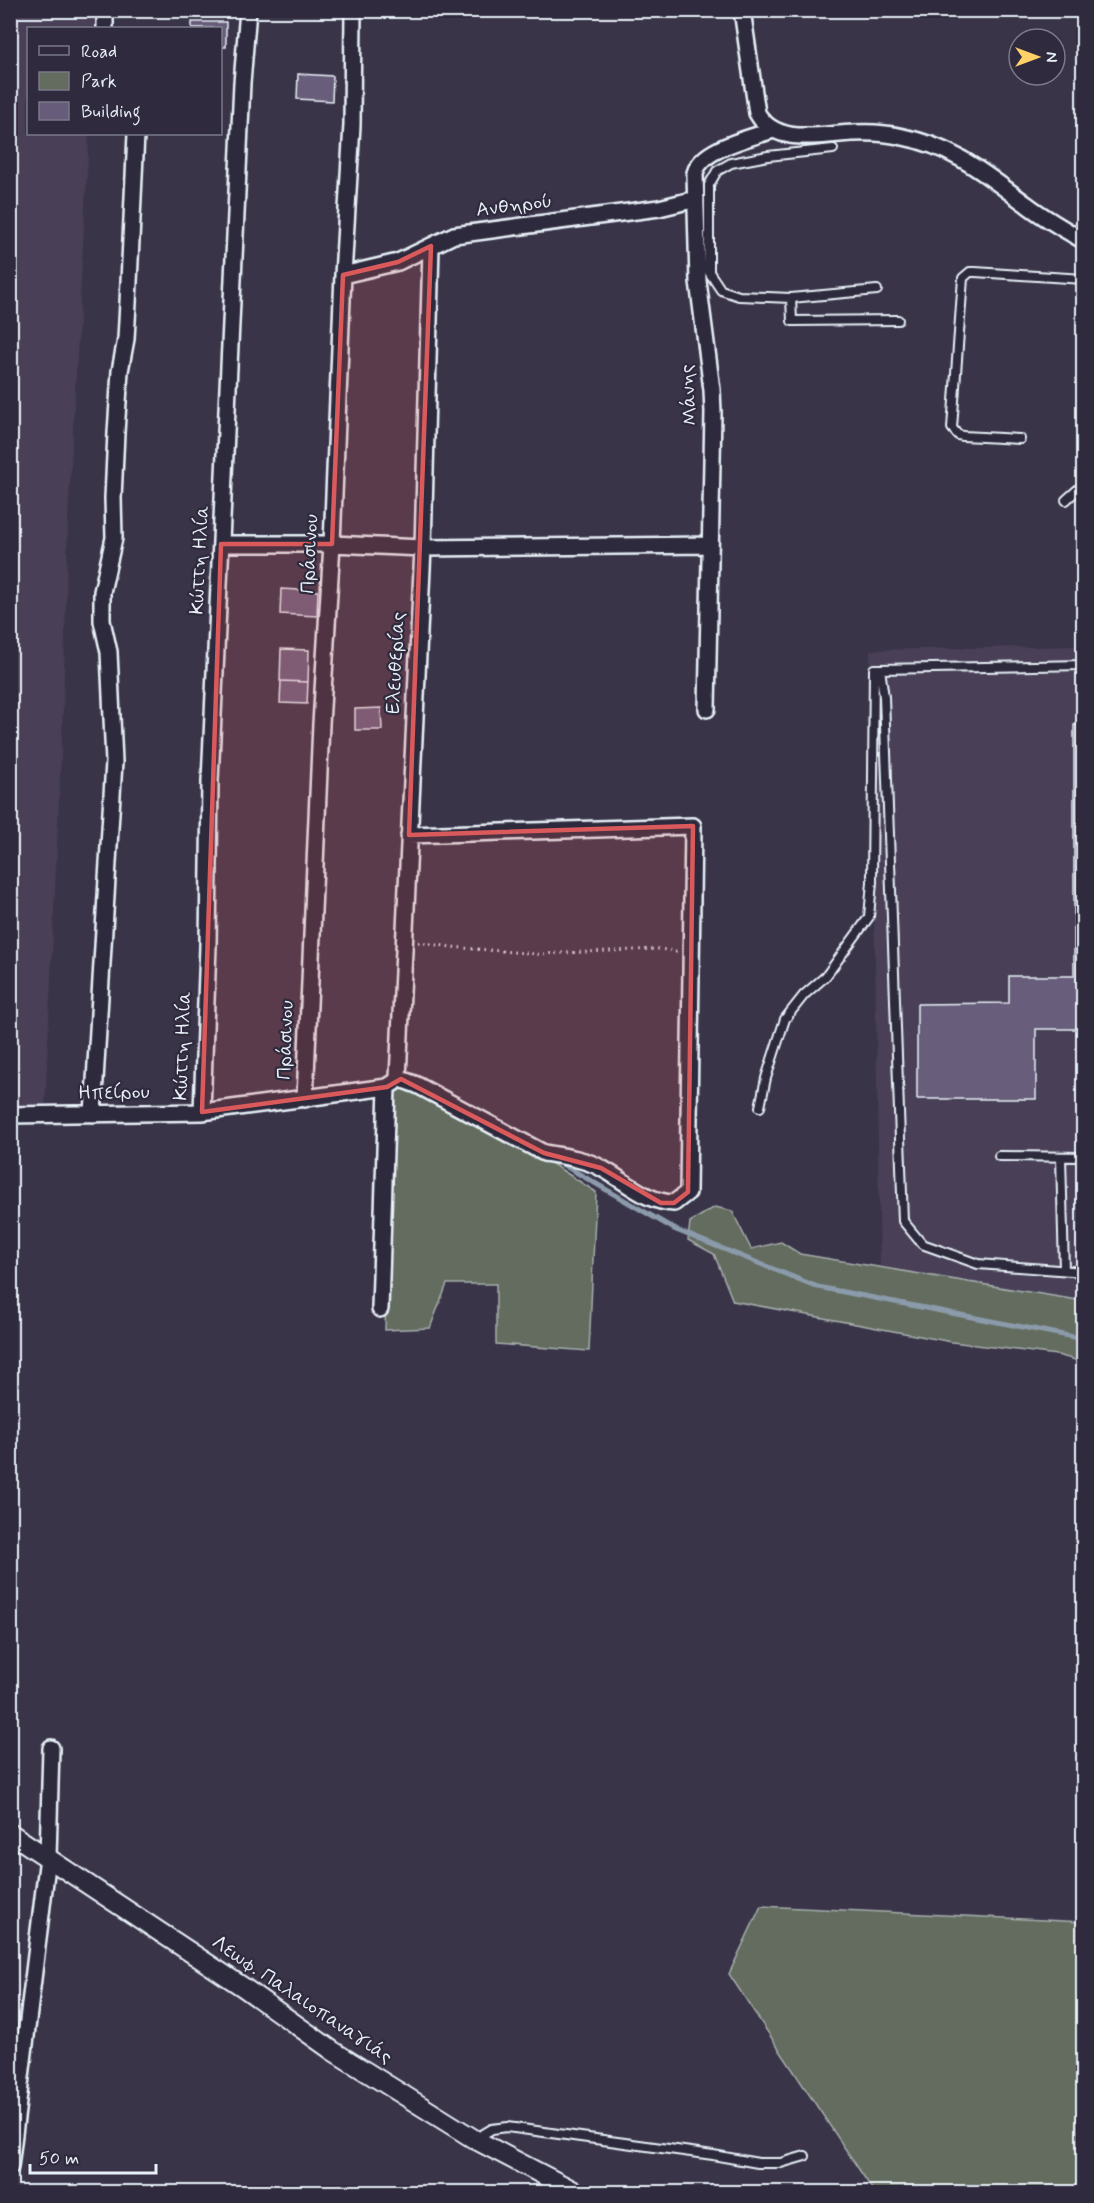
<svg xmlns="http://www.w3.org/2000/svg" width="1094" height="2203" font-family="Mynerve,sans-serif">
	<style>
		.built { fill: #484058 }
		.green { fill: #646c5f; stroke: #a6aeac; stroke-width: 1.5 }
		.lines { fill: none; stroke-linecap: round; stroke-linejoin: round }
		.stream { stroke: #8b9bab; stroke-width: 5 }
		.building { fill: #675d7a; stroke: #e8f1f8; stroke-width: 1.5 }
		.service-casing { stroke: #e8f1f8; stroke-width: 12 }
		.minor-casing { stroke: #e8f1f8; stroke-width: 20 }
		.tertiary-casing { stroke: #e8f1f8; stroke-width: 22 }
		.path { stroke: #e8f1f8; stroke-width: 3; stroke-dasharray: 1.5 4.5; stroke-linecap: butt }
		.service { stroke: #2f2a3d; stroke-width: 8 }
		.minor { stroke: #2f2a3d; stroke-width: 15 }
		.tertiary { stroke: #2f2a3d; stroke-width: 18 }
		.marked { fill: #da5a5c; fill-opacity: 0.2; stroke: #da5a5c; stroke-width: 4.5; stroke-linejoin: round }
		.labels { text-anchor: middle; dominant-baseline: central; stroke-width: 4.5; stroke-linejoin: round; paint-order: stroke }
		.street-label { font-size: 20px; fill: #e8f1f8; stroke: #2f2a3d }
	</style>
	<rect width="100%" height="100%" fill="#3a3449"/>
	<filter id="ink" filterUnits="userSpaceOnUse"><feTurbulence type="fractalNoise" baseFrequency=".0167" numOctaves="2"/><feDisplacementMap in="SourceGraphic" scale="12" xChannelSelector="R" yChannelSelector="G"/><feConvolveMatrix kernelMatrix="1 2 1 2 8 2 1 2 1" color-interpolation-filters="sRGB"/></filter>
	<g filter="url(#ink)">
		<path class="built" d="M10 11H95L94 28H28V134H89L68 519 63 712 45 1107 10 1108Z
			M1083 646V1301L880 1267 870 650Z"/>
		<path class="green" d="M410 1084 543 1158 596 1192 589 1351 496 1344V1284H447L430 1328 385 1330 392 1093Z
			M715 1207 732 1211 751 1249 781 1242 800 1254 1083 1301V1362L1057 1355 952 1342 733 1301 714 1254 688 1240 690 1222Z
			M761 1906 1083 1922V2192H874L729 1974Z"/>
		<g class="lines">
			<path class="stream" d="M555 1160 676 1230 818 1287 1084 1339"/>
		</g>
		<path class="building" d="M192 22H226V47H220V28H192Z
			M298 74 333 76 332 101 297 99Z
			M281 589 318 591 317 616 280 614Z
			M281 649 309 650 308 682 280 681Z
			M281 681 308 682 307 704 280 703Z
			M381 708 382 730H355V709Z
			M1074 725H1084V1029H1036V1099H917V1004L1009 1003V976H1074Z"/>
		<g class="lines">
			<g class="service-casing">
				<path id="service" d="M833 149 768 156 731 163 717 171 709 185V272L721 290 739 296 791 298 877 290
					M791 298 792 321 898 320
					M1020 439 963 436 958 435 952 428 963 278 970 272H975L1084 279
					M1066 500 1084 484
					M1084 665 880 669 884 697 903 1221 922 1244 978 1264 1084 1272
					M760 1107 766 1078 785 1019 804 995 826 976 869 917 872 882 874 669H880
					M999 1156 1084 1157
					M1061 1157 1064 1270
					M475 2139 492 2129 507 2127 713 2155 758 2163H781L805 2156"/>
			</g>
			<g class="minor-casing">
				<path id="minor" d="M105 10V28
					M742 10 757 113C776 147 822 134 853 133 870 132 887 133 903 137 954 147 985 174 1026 204 1044 218 1064 229 1084 241
					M343 275 398 262 454 235 659 208 696 199
					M221 544H332L423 548 710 545
					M707 709 713 412 712 390 698 281 695 173C701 148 751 138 773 130
					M398 1078 417 1085 544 1153C563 1156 586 1159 603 1169 627 1182 646 1202 674 1203L688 1192 693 826 409 835
					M305 1099 321 724 332 544 343 275 352 125 353 10
					M202 1112 208 946 210 781 242 83 248 10
					M93 1114 114 762 109 652 102 621V592L114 538 113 498 116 433 120 371 126 339 128 303 136 134
					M10 1115 202 1112 387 1087 395 1082 398 1078 423 548 431 246
					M380 1309 387 1087
					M10 2167 48 1857 51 1748"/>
			</g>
			<g class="tertiary-casing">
				<path id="tertiary" d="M10 1833 243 1987 333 2051 474 2139 576 2192"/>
			</g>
			<path class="path" d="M418 942 451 947 538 954 660 949 677 952"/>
			<use href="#service" class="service"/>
			<use href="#minor" class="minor"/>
			<use href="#tertiary" class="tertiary"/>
		</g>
	</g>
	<path class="marked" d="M431 246 409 835 693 826 688 1192 674 1203H661L601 1168 544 1153 401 1079 387 1087 202 1112 221 544H332L343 275 398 262Z"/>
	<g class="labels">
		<g class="street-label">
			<text transform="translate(514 206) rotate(-7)">Ανθηρού</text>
			<text transform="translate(689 395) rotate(-94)">Μάνης</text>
			<text transform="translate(310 554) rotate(-87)">Πράσινου</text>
			<text transform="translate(200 560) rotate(-87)">Κώττη Ηλία</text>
			<text transform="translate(396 663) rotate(-87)">Ελευθερίας</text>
			<text transform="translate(286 1040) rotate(-88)">Πράσινου</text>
			<text transform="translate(183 1046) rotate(-88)">Κώττη Ηλία</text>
			<text transform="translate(114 1093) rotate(-1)">Ηπείρου</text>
			<text transform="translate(302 2000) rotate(34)">Λεωφ. Παλαιοπαναγιάς</text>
		</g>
	</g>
	<rect width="1094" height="2203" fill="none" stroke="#2f2a3d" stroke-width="36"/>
	<rect x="18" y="18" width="1058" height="2167" fill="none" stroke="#e8f1f8" stroke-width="2" filter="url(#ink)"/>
	<rect x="27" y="27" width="195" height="108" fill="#2f2a3d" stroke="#797a88" stroke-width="1.5"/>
	<rect x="39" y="46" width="30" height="9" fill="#2f2a3d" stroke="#797a88" stroke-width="1.5"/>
	<text x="81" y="57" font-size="18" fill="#e8f1f8">Road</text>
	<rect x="39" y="72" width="30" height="18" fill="#646c5f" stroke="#797a88" stroke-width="1.5"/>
	<text x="81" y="87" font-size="18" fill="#e8f1f8">Park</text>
	<rect x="39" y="102" width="30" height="18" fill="#675d7a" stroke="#797a88" stroke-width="1.5"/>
	<text x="81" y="117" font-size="18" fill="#e8f1f8">Building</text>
	<g transform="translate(1037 57) rotate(90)"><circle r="28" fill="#2f2a3d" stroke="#797a88" stroke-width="1.5"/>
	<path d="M0-4.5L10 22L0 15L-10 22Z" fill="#ffd166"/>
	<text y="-9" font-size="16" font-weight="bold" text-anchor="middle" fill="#e8f1f8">N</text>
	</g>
	<path d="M30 2164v9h126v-9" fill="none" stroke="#e8f1f8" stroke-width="3"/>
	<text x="39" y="2164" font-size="18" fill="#e8f1f8" stroke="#2f2a3d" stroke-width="4.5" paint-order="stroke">50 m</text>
</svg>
